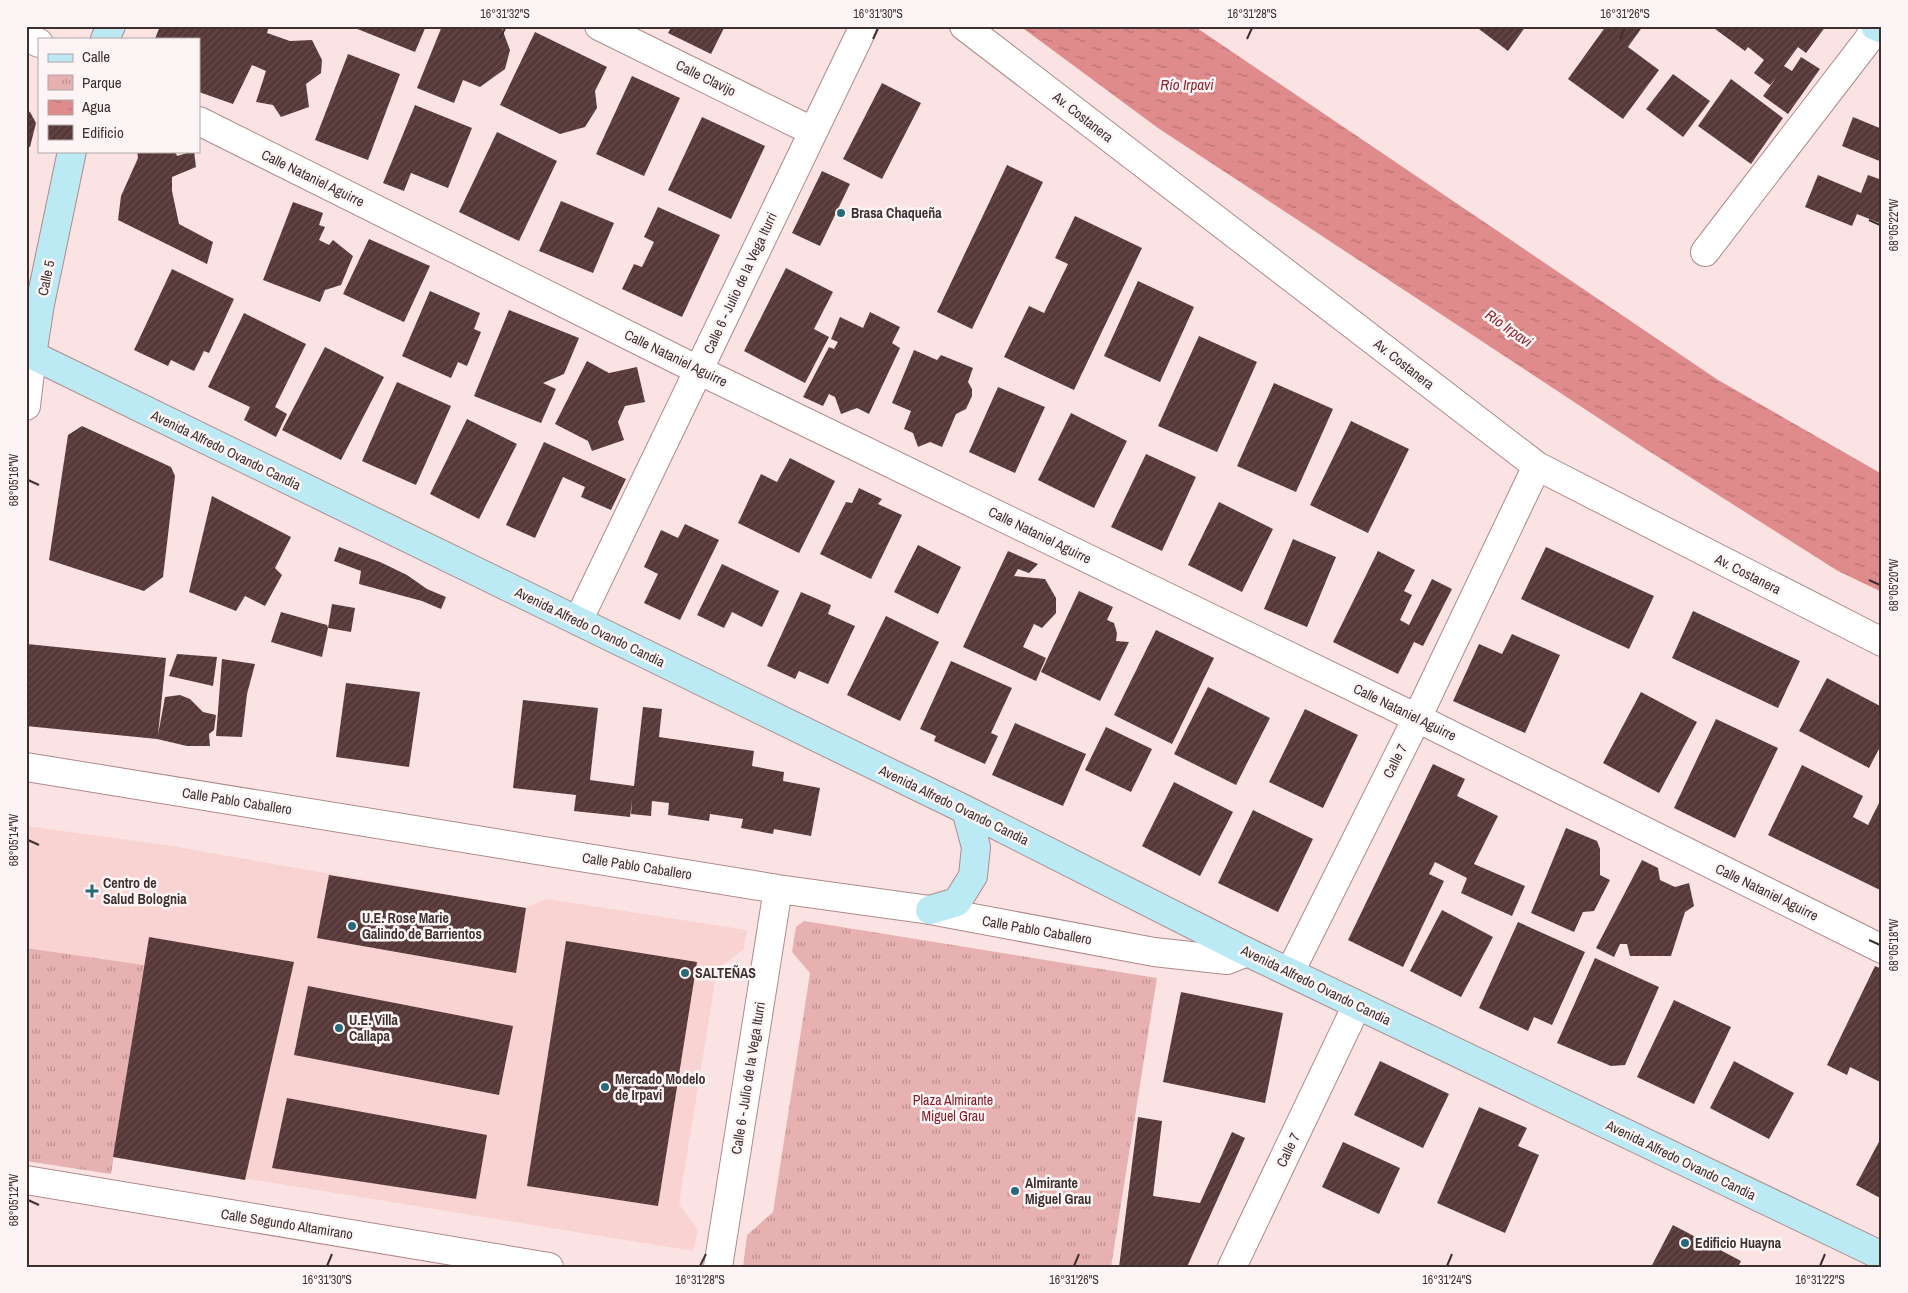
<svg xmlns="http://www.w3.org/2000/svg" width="1908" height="1293" font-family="'Archivo Narrow',sans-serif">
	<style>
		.built { fill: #f9d3d2 }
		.park { fill: url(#park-tufts) }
		.water { fill: url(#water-ripples) }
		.building { fill: url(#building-hatch) }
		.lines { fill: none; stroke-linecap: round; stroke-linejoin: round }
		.street-casing { stroke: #ae8a89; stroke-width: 30 }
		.secondary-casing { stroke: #ae8a89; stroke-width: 30 }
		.street { stroke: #fff; stroke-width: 28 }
		.secondary { stroke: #bceaf4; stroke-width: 28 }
		.ticks { fill: none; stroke: #3f3030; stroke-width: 2 }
		.poi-dot { fill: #266a7b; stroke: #fdf5f5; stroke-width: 2 }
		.labels { text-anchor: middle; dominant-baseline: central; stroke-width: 5; stroke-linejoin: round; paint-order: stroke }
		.street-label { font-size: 14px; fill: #3f3030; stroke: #fdf5f5 }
		.poi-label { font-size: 14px; font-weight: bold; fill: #3f3030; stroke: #fdf5f5; text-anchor: start }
		.park-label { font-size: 14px; fill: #801e2a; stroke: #fdf5f5 }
		.water-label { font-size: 15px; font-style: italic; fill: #882630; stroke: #fdf5f5 }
		.neatline { fill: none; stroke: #3f3030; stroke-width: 2 }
		.ticks-label { font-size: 12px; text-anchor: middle; fill: #3f3030 }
	</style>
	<defs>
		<pattern id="park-tufts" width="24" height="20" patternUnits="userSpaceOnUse" patternTransform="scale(1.25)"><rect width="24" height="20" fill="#e6b1b0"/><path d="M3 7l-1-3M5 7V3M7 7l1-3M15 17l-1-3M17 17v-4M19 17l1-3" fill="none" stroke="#bc9090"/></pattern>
		<pattern id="water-ripples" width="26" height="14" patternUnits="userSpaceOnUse" patternTransform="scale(1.25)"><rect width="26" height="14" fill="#df8b8c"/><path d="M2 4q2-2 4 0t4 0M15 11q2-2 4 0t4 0" fill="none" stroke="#b67273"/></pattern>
		<pattern id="building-hatch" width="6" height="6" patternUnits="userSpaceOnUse" patternTransform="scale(1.25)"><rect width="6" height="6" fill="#573838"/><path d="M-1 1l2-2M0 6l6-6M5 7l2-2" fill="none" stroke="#684d4d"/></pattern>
	</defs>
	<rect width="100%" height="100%" fill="#fce3e3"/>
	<path class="built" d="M26 826 166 845 526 908 547 899 747 930 744 949 717 970 679 1204 698 1230 693 1251 113 1157 144 965 26 948Z"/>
	<path class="park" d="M804 921 1157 978 1111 1267H743L747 1235 773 1212 810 973 792 952 796 927Z
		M26 948 144 965 111 1174 26 1161Z"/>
	<path class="water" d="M1020 26H1194L1718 380 1882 474V592L1838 571 1644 448 1158 128Z"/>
	<path class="building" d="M160 26H269L267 33 290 41 312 40 322 60 321 73 306 84 309 107 281 117 273 105 256 102 266 71 252 65 233 104 199 92V39H155Z
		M356 26H426L415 52 355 28Z
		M442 26H501L510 50 505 69 480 87 463 80 454 103 417 88Z
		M672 26H725L711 54 668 33Z
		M1475 26H1526L1508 51Z
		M1606 26H1643L1628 47 1659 70 1623 119 1568 79Z
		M1711 26H1826L1806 53 1798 47 1784 66 1792 71 1801 57 1820 69 1788 114 1763 96 1776 78 1770 85 1754 73 1764 60 1748 47 1745 51Z
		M535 32 607 67 595 91 597 108 585 127 560 134 500 105Z
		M348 54 400 74 368 160 315 140Z
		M1673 74 1710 101 1683 137 1646 109Z
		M632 76 680 98 644 176 596 154Z
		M1731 79 1783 118 1751 164 1698 126Z
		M882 83 921 103 882 179 843 159Z
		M415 105 472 128 448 188 411 173 404 191 383 183Z
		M26 110 30 112 36 123 30 147 26 146Z
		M702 117 765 146 731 219 668 190Z
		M1853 117 1882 129V162L1842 146Z
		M497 132 557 161 519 241 459 212Z
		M137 151H175L177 156 194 151 196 167 172 177V191L179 224 213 242 207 264 118 220 121 196 138 158Z
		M1007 165 1043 182 972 329 937 312Z
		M822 171 850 184 820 246 792 233Z
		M1818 175 1861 193 1868 175 1882 180V224L1857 214 1852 226 1805 207Z
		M561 201 614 223 593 273 539 251Z
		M293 202 323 213 319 225 325 227 319 240 329 245 333 240 353 256 341 285 325 290 320 302 263 280Z
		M658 207 720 235 682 317 622 289 634 264 642 267 654 242 644 237Z
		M1075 216 1142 248 1074 390 1004 357 1029 306 1044 313 1068 264 1055 258Z
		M369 239 430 266 404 322 343 294Z
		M786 268 833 292 814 329 829 337 805 383 744 351Z
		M172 269 234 299 209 353 204 351 194 371 171 360 168 366 134 350Z
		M1138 281 1194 307 1160 382 1104 356Z
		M430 291 480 313 474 329 481 332 467 366 458 362 451 378 402 356Z
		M509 310 579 338 564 374 543 383 556 389 541 423 474 396Z
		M870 312 900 327 892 343 900 348 869 414 857 408 841 414 835 397 829 394 823 406 803 397 829 347 834 349 838 342 831 339 840 317 863 328Z
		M244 313 306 344 275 407 287 414 276 437 244 420 250 407 208 387Z
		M1199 336 1257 362 1217 452 1158 426Z
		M325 347 384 377 341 460 282 430Z
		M914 350 937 360 941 355 973 368 968 382 972 389V396L966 409 956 414 942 447 930 442 918 447 913 433 904 429 911 411 892 403Z
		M587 361 609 373 637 367 645 402 625 406 618 422 624 440 592 451 588 441 555 424Z
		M397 382 451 406 416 485 362 461Z
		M1274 383 1333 409 1296 492 1237 466Z
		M998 387 1045 407 1015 473 969 452Z
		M1071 413 1127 441 1094 508 1038 480Z
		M467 419 517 444 479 519 430 494Z
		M1351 421 1409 449 1368 533 1310 505Z
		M82 426 171 467 175 476 163 577 144 591 49 560 68 435Z
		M544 442 626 479 611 510 581 497 585 487 563 477 535 538 506 525Z
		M1146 454 1196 477 1162 551 1111 527Z
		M790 458 835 481 799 553 738 523 761 474 777 482Z
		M859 488 882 499 878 504 902 515 871 579 820 554 846 502 852 503Z
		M212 496 291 537 275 568 282 575 265 606 245 596 236 611 189 592Z
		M1219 502 1273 529 1242 592 1188 565Z
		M685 524 719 540 680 620 644 603 658 574 644 567 661 530 678 538Z
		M1293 539 1336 557 1307 627 1264 609Z
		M918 545 961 567 938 614 894 592Z
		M339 547 380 562 407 575 427 589 446 597 441 609 422 601 359 584 361 571 334 561Z
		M1546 547 1654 596 1629 649 1521 599Z
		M1008 551 1038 564 1029 573 1018 569 1014 576 1045 579 1056 598V613L1042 628 1034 624 1023 647 1046 658 1036 681 963 647Z
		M1378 551 1415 570 1404 591 1412 595 1400 620 1409 625 1432 579 1452 589 1423 646 1414 642 1398 674 1333 642Z
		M722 564 779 591 762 627 732 612 724 628 697 615Z
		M1079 591 1113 607 1107 620 1114 623 1117 633 1116 641 1129 642 1100 701 1041 672Z
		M801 592 831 605 828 614 855 626 828 684 799 671 795 679 767 666Z
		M332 604 355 608 351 632 328 628 322 657 271 642 281 612 327 625 328 628Z
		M1693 611 1800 661 1778 708 1672 658Z
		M886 616 939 642 900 721 847 695Z
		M1156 630 1214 658 1172 744 1114 715Z
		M1512 634 1560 655 1525 733 1453 701 1479 644 1502 654Z
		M27 644 166 658 158 735 165 697 180 695 190 699 203 712 216 715 214 730 209 734 210 746H187L157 739 26 726Z
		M177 654 217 657 213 686 169 676Z
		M222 659 255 664 247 694 242 737 216 736Z
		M951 661 1012 688 991 733 998 736 985 764 934 741 936 736 920 729Z
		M1827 678 1882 707V743L1869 768 1799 731Z
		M346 683 420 692 409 767 336 757Z
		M1208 687 1270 718 1236 785 1174 754Z
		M1641 692 1697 722 1659 793 1603 763Z
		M523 700 598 708 590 780 634 786 643 707 662 709 659 737 754 751 752 766 784 772 783 781 820 788 811 836 774 829 773 834 741 828 743 819 710 814 709 821 668 815 669 803 652 801 651 816 631 814 632 800 630 817 574 811 576 795 513 788Z
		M1305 709 1358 735 1323 808 1269 782Z
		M1716 719 1778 748 1735 838 1674 808Z
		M1015 723 1086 754 1063 806 992 775Z
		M1106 727 1152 749 1131 792 1085 770Z
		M1433 764 1465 779 1457 796 1498 816 1474 864 1525 886 1512 916 1461 893 1467 878 1435 862 1429 874 1444 881 1403 967 1348 940Z
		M1802 765 1863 796 1853 817 1868 825 1879 803 1882 804V891L1768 835Z
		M1174 782 1233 812 1200 876 1142 846Z
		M1253 810 1313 839 1278 912 1218 883Z
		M1566 828 1597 841 1600 849V875L1610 880 1594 911 1583 912 1574 932 1531 913Z
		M1642 860 1658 868 1660 880 1675 887 1689 883 1694 906 1685 912 1671 956H1630L1627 944H1620L1614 957 1596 948Z
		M329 875 526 908 516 973 317 938Z
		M1442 910 1493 937 1461 997 1410 971Z
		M1518 922 1585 952 1552 1025 1534 1017 1528 1031 1479 1008Z
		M149 937 294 962 245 1180 113 1157Z
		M566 941 697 962 658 1206 527 1186Z
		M1595 958 1659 987 1625 1065 1611 1066 1557 1043Z
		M1875 966 1882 969V1083L1850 1067 1847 1075 1827 1065Z
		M308 986 513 1026 499 1095 294 1055Z
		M1181 992 1283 1013 1265 1103 1163 1082Z
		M1674 1000 1731 1027 1694 1104 1637 1077Z
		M1380 1061 1449 1094 1423 1148 1354 1115Z
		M1734 1061 1794 1093 1769 1139 1710 1108Z
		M287 1098 487 1135 476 1199 272 1168Z
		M1479 1107 1527 1128 1518 1146 1539 1155 1505 1233 1437 1203Z
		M1138 1117 1162 1121 1153 1196 1200 1203 1232 1132 1245 1138 1187 1267H1119Z
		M1882 1136V1199L1856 1185Z
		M1343 1142 1400 1168 1379 1214 1322 1187Z
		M1673 1225 1741 1261 1738 1267H1651Z"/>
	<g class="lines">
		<g class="street-casing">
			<path id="street" d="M599 26 812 131
				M964 26 1537 466 1882 642
				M26 37 39 43
				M199 121 698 370 1417 718 1882 949
				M1705 252 1868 40 1875 27
				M26 406 32 355
				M578 621 864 26
				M26 767 778 889 930 910 1154 952 1227 960 1247 952
				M1290 972 1417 718 1537 466
				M26 1180 549 1267
				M718 1267 778 889
				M1232 1267 1357 1005"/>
		</g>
		<g class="secondary-casing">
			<path id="secondary" d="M1875 26 1882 29
				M105 39 111 26
				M26 352 966 810 1247 952 1882 1256
				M32 355 40 304 72 151
				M930 910 957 902 973 876 976 847 966 810"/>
		</g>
		<use href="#street" class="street"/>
		<use href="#secondary" class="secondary"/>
	</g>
	<path class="ticks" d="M500 39 505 28M873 39 878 28M1247 39 1252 28M1620 39 1625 28M1869 220 1880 225M28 480 39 485M1869 580 1880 585M28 840 39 845M1869 940 1880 945M28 1200 39 1205M327 1266 332 1254M700 1266 706 1254M1074 1266 1079 1254M1447 1266 1452 1254M1820 1266 1825 1254"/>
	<g class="poi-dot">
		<circle cx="841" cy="213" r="5"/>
		<path d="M89.5 883.5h5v5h5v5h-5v5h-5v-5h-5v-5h5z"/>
		<circle cx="352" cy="926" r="5"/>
		<circle cx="685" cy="973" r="5"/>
		<circle cx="339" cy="1028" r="5"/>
		<circle cx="605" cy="1087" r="5"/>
		<circle cx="1015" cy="1191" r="5"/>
		<circle cx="1685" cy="1243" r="5"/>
	</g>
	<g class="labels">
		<g class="street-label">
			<text transform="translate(706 78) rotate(26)">Calle Clavijo</text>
			<text transform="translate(1083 117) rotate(38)">Av. Costanera</text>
			<text transform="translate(313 178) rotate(26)">Calle Nataniel Aguirre</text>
			<text transform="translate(46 278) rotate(-78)">Calle 5</text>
			<text transform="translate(740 283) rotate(-65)">Calle 6 - Julio de la Vega Iturri</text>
			<text transform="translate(676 358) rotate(26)">Calle Nataniel Aguirre</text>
			<text transform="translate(1404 364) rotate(38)">Av. Costanera</text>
			<text transform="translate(226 450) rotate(26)">Avenida Alfredo Ovando Candia</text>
			<text transform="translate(1040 535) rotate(26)">Calle Nataniel Aguirre</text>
			<text transform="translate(1748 574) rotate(27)">Av. Costanera</text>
			<text transform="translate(590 627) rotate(26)">Avenida Alfredo Ovando Candia</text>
			<text transform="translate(1405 712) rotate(26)">Calle Nataniel Aguirre</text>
			<text transform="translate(1395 761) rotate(-63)">Calle 7</text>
			<text transform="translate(237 801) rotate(9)">Calle Pablo Caballero</text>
			<text transform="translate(954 805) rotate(26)">Avenida Alfredo Ovando Candia</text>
			<text transform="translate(637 866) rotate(9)">Calle Pablo Caballero</text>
			<text transform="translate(1767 892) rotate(26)">Calle Nataniel Aguirre</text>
			<text transform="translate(1037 930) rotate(10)">Calle Pablo Caballero</text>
			<text transform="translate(1316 985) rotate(26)">Avenida Alfredo Ovando Candia</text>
			<text transform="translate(748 1078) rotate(-81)">Calle 6 - Julio de la Vega Iturri</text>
			<text transform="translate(1288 1150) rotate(-64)">Calle 7</text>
			<text transform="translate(1681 1160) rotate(26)">Avenida Alfredo Ovando Candia</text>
			<text transform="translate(287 1224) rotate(9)">Calle Segundo Altamirano</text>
		</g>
		<g class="poi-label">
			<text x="851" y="213">Brasa Chaqueña</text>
			<text x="103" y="883">Centro de<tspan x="103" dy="16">Salud Bolognia</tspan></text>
			<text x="362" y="918">U.E. Rose Marie<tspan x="362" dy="16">Galindo de Barrientos</tspan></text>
			<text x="695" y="973">SALTEÑAS</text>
			<text x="349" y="1020">U.E. Villa<tspan x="349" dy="16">Callapa</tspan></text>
			<text x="615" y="1079">Mercado Modelo<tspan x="615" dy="16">de Irpavi</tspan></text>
			<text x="1025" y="1183">Almirante<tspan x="1025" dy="16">Miguel Grau</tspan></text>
			<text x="1695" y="1243">Edificio Huayna</text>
		</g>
		<g class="park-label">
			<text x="953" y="1100">Plaza Almirante<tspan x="953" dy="16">Miguel Grau</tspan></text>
		</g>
		<g class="water-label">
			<text x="1187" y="84">Río Irpavi</text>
			<text transform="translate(1509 328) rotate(35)">Río Irpavi</text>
		</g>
	</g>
	<rect width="1908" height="1293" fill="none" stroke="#fdf5f5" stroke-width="55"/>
	<rect x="38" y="38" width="162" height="115" fill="#fdf5f5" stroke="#b1a6a6"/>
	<rect x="48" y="54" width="25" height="8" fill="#bceaf4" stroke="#b1a6a6"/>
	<text x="82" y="62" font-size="15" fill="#3f3030">Calle</text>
	<rect x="48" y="75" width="25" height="15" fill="url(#park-tufts)" stroke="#b1a6a6"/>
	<text x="82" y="88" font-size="15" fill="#3f3030">Parque</text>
	<rect x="48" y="100" width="25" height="15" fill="url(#water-ripples)" stroke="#b1a6a6"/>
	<text x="82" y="112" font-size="15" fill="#3f3030">Agua</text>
	<rect x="48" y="125" width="25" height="15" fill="url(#building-hatch)" stroke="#b1a6a6"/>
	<text x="82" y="138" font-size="15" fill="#3f3030">Edificio</text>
	<rect x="28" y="28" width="1852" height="1238" class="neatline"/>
	<g class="ticks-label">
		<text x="505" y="18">16°31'32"S</text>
		<text x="878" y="18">16°31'30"S</text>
		<text x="1252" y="18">16°31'28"S</text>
		<text x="1625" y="18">16°31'26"S</text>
		<text transform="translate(1894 225) rotate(-90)" y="4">68°05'22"W</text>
		<text transform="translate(14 480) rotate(-90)" y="4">68°05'16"W</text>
		<text transform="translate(1894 585) rotate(-90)" y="4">68°05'20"W</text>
		<text transform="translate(14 840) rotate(-90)" y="4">68°05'14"W</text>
		<text transform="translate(1894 945) rotate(-90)" y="4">68°05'18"W</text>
		<text transform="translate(14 1200) rotate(-90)" y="4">68°05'12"W</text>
		<text x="327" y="1284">16°31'30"S</text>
		<text x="700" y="1284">16°31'28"S</text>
		<text x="1074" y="1284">16°31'26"S</text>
		<text x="1447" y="1284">16°31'24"S</text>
		<text x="1820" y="1284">16°31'22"S</text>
	</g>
</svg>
